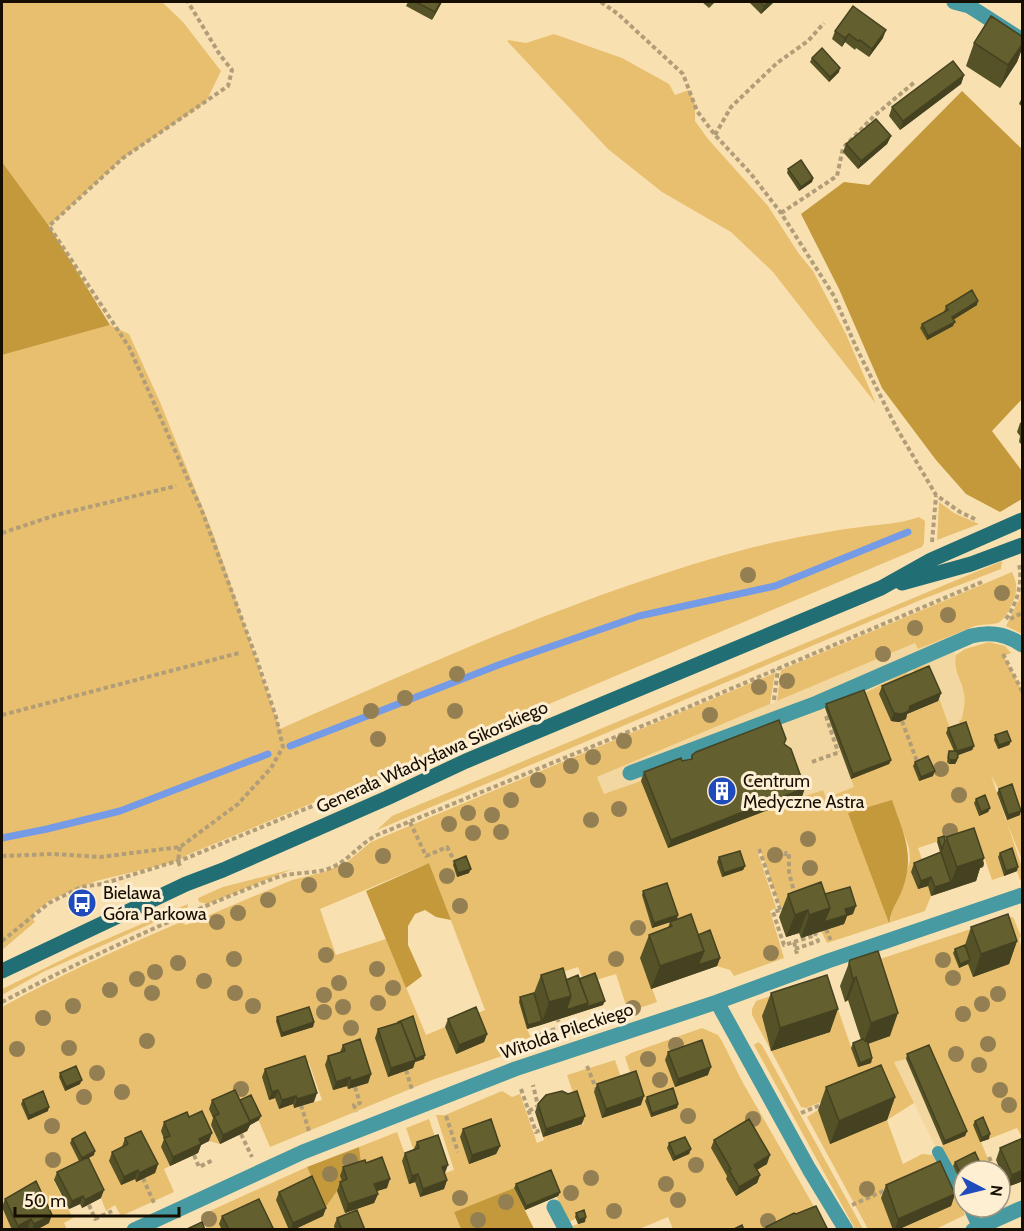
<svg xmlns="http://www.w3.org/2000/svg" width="1024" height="1231" font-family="Cabin,sans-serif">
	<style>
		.built { fill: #f3d7a0 }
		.green { fill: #e8bf6e; fill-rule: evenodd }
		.forest { fill: #c4993b }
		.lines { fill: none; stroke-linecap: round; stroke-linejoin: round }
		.stream { stroke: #759be7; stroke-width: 7 }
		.path { stroke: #b19e79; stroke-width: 4; stroke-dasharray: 4.5 3; stroke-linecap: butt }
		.service { stroke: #479aa2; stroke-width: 12 }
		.minor { stroke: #479aa2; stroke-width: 15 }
		.secondary { stroke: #216e75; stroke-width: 15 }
		.tree { fill: #947f53 }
		.wall { fill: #555228 }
		.shaded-wall { fill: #454221 }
		.building { fill: #635f2f; stroke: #454221; stroke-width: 1.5 }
		.labels { text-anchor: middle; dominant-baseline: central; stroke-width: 6; stroke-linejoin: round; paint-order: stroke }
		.street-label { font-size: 18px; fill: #160e00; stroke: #feefd3 }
		.poi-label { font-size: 18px; fill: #160e00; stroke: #feefd3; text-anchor: start }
	</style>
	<rect width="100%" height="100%" fill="#f9e0b1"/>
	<path class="built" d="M949 636 956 655 955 669 965 695 988 768 660 872 585 815 597 777 915 643 918 649Z
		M906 1059 974 1131 938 1152 894 1062Z"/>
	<path class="green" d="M2 2H162L183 22 221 71 206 102 123 158 49 226 2 162Z
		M554 34 622 58 669 84 675 95 689 90 695 104V121L708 139 768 206 799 254 813 271 846 334 876 404 773 272 731 232 662 192 608 149 508 42V40L526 43Z
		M110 325 129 334 160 402 214 536 280 729C435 661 590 590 754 547 787 539 828 531 861 527 882 524 900 524 919 517L925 521 924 543 922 547 373 778 187 855 178 861 96 881 50 900 31 916 35 922 2 950V355Z
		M939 502 954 513 979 524 937 540Z
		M1002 561 1001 569 923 599 377 830 392 816Z
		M1012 572C1015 579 1017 584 1016 591 1015 599 1006 620 998 623 991 625 982 624 975 626L918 649 915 643 777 701 781 670Z
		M1022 582V634L1006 626 1020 598Z
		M989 642 1005 646 1011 653 1004 656 1022 691V860L1007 823 1022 867V879L1020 880 1011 853 998 857 1004 876 992 880 978 839 960 845 942 840 918 848 922 859 915 861 917 870 918 889 928 886 931 896 925 911 827 943 821 931 843 924 813 905 806 887 787 893 790 904 780 907 760 849H759L757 850 776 908 770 911 784 958 734 976 730 970 717 966 707 939 641 958 657 1002 628 1012 616 974 596 980H583L578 967 550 976 527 1029 534 1045 432 1080 270 1147 250 1100 211 1125 220 1144 209 1141 167 1144 161 1147 170 1166 164 1169 174 1192 121 1216 115 1205 106 1211 101 1198 54 1181 73 1218 64 1223 67 1229H2V1007C60 975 120 948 181 922L186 925 292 880 324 872 347 862 371 842 775 673 770 704 597 777 604 794 641 781V777L674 764 802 797 823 790 826 798 854 787 851 779 863 694 907 672 910 681 899 722 905 720 907 714 938 701 916 678 913 669 927 665 951 731 956 756 972 750 959 721 962 719C963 711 966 701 964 694 961 676 953 674 956 655L965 649ZM991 775 1000 792 1020 815 1006 820ZM892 801 909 848 910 860 901 893 892 908 890 922ZM429 863 485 1010 473 1015 456 1054 445 1027 426 1035 386 939 336 955 320 909ZM309 1063 322 1100 294 1108 293 1104 279 1109 275 1098 302 1064Z
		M293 869 208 904 199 902 198 898 223 887Z
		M188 904 186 915 175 913 43 972 2 995V989L88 947Z
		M1007 917H1013L1021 936 1019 939 1022 950V1137L1017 1128 981 1142 993 1171H981L974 1157 959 1178 938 1152 943 1145 965 1135 906 1059 894 1062 914 1103 887 1120 903 1164 922 1154 932 1155 955 1191 965 1215 936 1229H868L807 1117 818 1110 831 1144 866 1084 806 1108 801 1107 752 1015V1009L756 1001 780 993 766 1033 772 1051 831 989 858 1067 871 1062 865 1044V964Z
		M702 1028 718 1035 722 1041 743 1083 827 1229H673L668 1217 639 1229H570L569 1227 578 1224 575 1217V1219L566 1223 549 1174 454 1212 461 1229H207L201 1215 307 1167 325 1207 337 1191 371 1193 386 1188 362 1168 359 1147 397 1132 420 1197 443 1189 439 1175 454 1170 436 1115H445L502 1091 512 1097 520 1094 537 1143 544 1140 543 1137 584 1124 567 1075 615 1060 623 1083 594 1093 602 1117 641 1105 625 1057 631 1053Z
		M758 1042 762 1045 863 1229H855L754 1045Z
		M429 1119 437 1143 414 1151 406 1128Z"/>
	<path class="forest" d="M962 91 1022 149V399L992 431 1022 471V499L1000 512 966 494 936 460 882 388 839 289 801 214 844 182 869 185Z
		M2 162 49 226 110 325 2 355Z
		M892 800C904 835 916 856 901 893 895 906 892 908 889 923L848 813Z
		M429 863 451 920 436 917 425 910 415 914 408 926V945L422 976 406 988 366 891Z
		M359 1147 362 1168 344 1188 337 1191 325 1208 307 1167Z
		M514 1188 534 1229H461L454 1212Z"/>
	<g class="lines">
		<path class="stream" d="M290 746 501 664 639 616 775 586 908 532
			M2 838 47 829 120 811 268 754"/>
		<path class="path" d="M601 2 618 14 683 74 697 111 715 135 751 174 781 213 834 296 856 347 896 427 936 495 960 512 977 520
			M715 135 731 107 777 63 808 41 824 23
			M781 213 837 176 843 148 874 116 916 81
			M2 533 56 515 176 486
			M932 542 936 496
			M1006 619C1017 603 1023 584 1019 564
			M1010 619 1022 613
			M1003 654 1022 691
			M774 700 778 669
			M2 715 239 653
			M826 716 838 752
			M902 721 918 764
			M812 762 840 752
			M410 822 426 856 447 847 456 864
			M180 847 178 861 181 869
			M759 849 781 912
			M2 856 53 854 100 857 180 847 238 804 271 768 283 747 276 717 257 660 202 511 129 347 49 226 123 158 228 86 232 70 220 55 188 2
			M785 856 786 853H789V872L795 896
			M787 908 773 912 784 945 794 942 797 954
			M826 929 831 941
			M2 941 49 903 81 887 102 884 187 858 397 771
			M794 942 816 935
			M795 949 818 941 815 933
			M2 1002C90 956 182 914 275 878 294 871 315 875 333 867 350 859 361 843 377 835L681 710 982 582
			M537 1036 560 1027 558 1020
			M587 1066 597 1091
			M406 1070 412 1090
			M355 1087 360 1103 354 1105 356 1112
			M521 1089 536 1132 540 1130
			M301 1105 309 1131
			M529 1111 538 1106 533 1085
			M801 1113 823 1104
			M446 1116 458 1152
			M241 1134 252 1157
			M194 1155 199 1167 213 1160
			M989 1157 995 1171
			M143 1178 154 1203
			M1000 1183 1005 1196
			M89 1205 95 1219 112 1211
			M852 1205 888 1189"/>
		<path class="service" d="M938 1152 964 1199
			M969 1207 978 1227"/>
		<path class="minor" d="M954 2 969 6 1022 40
			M630 773 817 703 971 636C990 631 1007 634 1022 645
			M717 1002 809 1169 846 1230
			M554 1207 566 1230
			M134 1230 303 1152 515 1069 717 1002 828 961 1022 895
			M973 1230 1022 1208"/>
		<path class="secondary" d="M902 583 971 564 1022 545
			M2 971 186 884 223 870 387 798 466 761 881 588 931 560 1022 520"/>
	</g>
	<g class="tree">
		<circle cx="748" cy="575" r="8"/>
		<circle cx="1002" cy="593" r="8"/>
		<circle cx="948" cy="615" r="8"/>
		<circle cx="915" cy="628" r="8"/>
		<circle cx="883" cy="654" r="8"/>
		<circle cx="457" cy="674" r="8"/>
		<circle cx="787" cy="681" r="8"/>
		<circle cx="759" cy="687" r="8"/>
		<circle cx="405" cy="698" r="8"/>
		<circle cx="371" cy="711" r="8"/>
		<circle cx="455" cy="711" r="8"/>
		<circle cx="710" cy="715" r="8"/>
		<circle cx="378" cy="739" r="8"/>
		<circle cx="624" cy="741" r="8"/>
		<circle cx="593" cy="757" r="8"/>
		<circle cx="571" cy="766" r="8"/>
		<circle cx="941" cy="769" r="8"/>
		<circle cx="538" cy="780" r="8"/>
		<circle cx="959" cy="795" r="8"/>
		<circle cx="511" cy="800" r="8"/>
		<circle cx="619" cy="809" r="8"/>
		<circle cx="468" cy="813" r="8"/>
		<circle cx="492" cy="815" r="8"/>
		<circle cx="591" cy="820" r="8"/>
		<circle cx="449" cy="824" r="8"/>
		<circle cx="950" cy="831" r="8"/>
		<circle cx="501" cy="832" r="8"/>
		<circle cx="473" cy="833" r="8"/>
		<circle cx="808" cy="839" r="8"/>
		<circle cx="775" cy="855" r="8"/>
		<circle cx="383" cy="856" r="8"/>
		<circle cx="810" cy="868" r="8"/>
		<circle cx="346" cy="870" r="8"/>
		<circle cx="447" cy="876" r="8"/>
		<circle cx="309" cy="885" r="8"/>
		<circle cx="268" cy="900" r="8"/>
		<circle cx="460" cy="906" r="8"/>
		<circle cx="238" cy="913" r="8"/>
		<circle cx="217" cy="922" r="8"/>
		<circle cx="638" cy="928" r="8"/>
		<circle cx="771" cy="953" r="8"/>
		<circle cx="326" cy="955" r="8"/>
		<circle cx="234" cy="959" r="8"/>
		<circle cx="616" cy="959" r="8"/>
		<circle cx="943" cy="960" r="8"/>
		<circle cx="178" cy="963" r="8"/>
		<circle cx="377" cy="969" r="8"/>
		<circle cx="155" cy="972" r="8"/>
		<circle cx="953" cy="978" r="8"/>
		<circle cx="137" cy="979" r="8"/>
		<circle cx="204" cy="981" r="8"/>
		<circle cx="339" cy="983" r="8"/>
		<circle cx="393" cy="988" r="8"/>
		<circle cx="110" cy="990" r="8"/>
		<circle cx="152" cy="993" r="8"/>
		<circle cx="235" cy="993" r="8"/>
		<circle cx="998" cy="994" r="8"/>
		<circle cx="324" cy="995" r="8"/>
		<circle cx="378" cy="1003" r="8"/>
		<circle cx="982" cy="1004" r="8"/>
		<circle cx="73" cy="1006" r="8"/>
		<circle cx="253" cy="1006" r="8"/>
		<circle cx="343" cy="1007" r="8"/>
		<circle cx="633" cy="1008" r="8"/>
		<circle cx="324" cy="1012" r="8"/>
		<circle cx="963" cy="1014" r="8"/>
		<circle cx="43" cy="1018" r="8"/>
		<circle cx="351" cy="1028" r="8"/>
		<circle cx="147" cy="1041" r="8"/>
		<circle cx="988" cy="1044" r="8"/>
		<circle cx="676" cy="1045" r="8"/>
		<circle cx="69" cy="1048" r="8"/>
		<circle cx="17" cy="1049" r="8"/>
		<circle cx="956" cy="1054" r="8"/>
		<circle cx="648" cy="1059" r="8"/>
		<circle cx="979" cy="1065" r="8"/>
		<circle cx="97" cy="1073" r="8"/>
		<circle cx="660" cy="1080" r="8"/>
		<circle cx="241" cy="1089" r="8"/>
		<circle cx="1000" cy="1090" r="8"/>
		<circle cx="122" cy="1092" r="8"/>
		<circle cx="84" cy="1097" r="8"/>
		<circle cx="1009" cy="1105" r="8"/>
		<circle cx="688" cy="1116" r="8"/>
		<circle cx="753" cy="1119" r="8"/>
		<circle cx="52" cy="1126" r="8"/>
		<circle cx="53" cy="1160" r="8"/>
		<circle cx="350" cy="1161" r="8"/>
		<circle cx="696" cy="1165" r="8"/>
		<circle cx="330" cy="1174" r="8"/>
		<circle cx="591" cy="1178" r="8"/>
		<circle cx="666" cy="1184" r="8"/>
		<circle cx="867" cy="1189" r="8"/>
		<circle cx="571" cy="1193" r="8"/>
		<circle cx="460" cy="1198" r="8"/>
		<circle cx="678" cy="1200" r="8"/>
		<circle cx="506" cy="1202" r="8"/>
		<circle cx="614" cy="1211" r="8"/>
		<circle cx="209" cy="1219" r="8"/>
		<circle cx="478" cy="1220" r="8"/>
		<circle cx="768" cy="1221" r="8"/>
	</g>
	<path class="wall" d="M408 2H442L432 20 406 6Z
		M702 2H715L709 8Z
		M749 2H774L761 14Z
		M835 31 883 38 869 57 856 48 855 50 845 42 842 47 832 39Z
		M1023 37V46L1017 62 1000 88 966 66 974 43Z
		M812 58 839 72 829 82 810 62Z
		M964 75 961 84 900 130 889 116 892 107Z
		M1023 95V107L1019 104Z
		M891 136 887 144 858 169 843 152 846 144Z
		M788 169 813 178 812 182 799 191 787 173Z
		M977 305 953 320V326L927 340 920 328 922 324 944 312 946 306Z
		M1023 421V446L1019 442 1020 436 1017 432 1020 423Z
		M882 686 941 693 938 701 907 714 906 719 899 722 891 721 879 694Z
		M826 704 891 760 889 764 851 779 825 708Z
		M948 728 974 746 972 750 958 755 957 761 955 764H949L947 762 949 751H954L946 733Z
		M995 735 1011 741 1009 745 998 749 994 740Z
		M784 745 802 797 668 848 641 781 644 772 682 761 690 760 692 755Z
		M915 762 933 776 919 781 913 766Z
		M999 789 1020 815 1007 820 997 793Z
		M976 799 990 808 988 812 979 816 974 803Z
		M946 837 984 858 983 860 984 863 983 867 980 868 976 881 931 896 928 886 918 889 911 872 914 863 940 852 937 842 938 838 945 841Z
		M1000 853 1017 871 1004 876 998 857Z
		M719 857 745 866 743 870 722 877 717 862Z
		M454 861 469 873 457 877 453 865Z
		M643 891 677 919 698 935 720 958 717 966 651 989 640 958 649 935 668 928 670 922 652 928 642 895Z
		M788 894H825L853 914 847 916 844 924 801 938 799 933 786 937 779 917Z
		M971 927 1017 941 1009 964 973 977 968 964 959 968 953 953 955 949 965 945Z
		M849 963 890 1036 868 1044 872 1058 871 1063 858 1067 851 1048 853 1043 861 1040 848 1000 845 1002 840 986Z
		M541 975 566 980 579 979 603 1005 527 1029 519 1002 520 997 534 993Z
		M771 993 830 1032 771 1051 762 1016Z
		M277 1017 314 1022 313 1027 281 1037 276 1021Z
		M448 1019 487 1034 484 1042 456 1054 445 1027Z
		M398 1022 424 1059 415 1062 413 1068 388 1077 375 1038 378 1029 398 1023Z
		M343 1045 371 1074 368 1083 348 1089 347 1086 333 1090 325 1065 328 1056 340 1052Z
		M668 1052 708 1075 675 1087 665 1060Z
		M907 1054 967 1131 965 1136 943 1145 906 1059Z
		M265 1069 314 1102 294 1108 293 1104 279 1109 275 1098 269 1100 262 1077Z
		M60 1073 80 1084 65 1091 59 1077Z
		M597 1084 641 1105 602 1118 594 1092Z
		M826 1087 895 1097 887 1120 830 1144 818 1110Z
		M568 1094 582 1124 543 1137 535 1112 538 1104Z
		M647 1097 678 1104 677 1108 651 1117 645 1101Z
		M23 1100 48 1111 28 1120 21 1104Z
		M212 1100H240L259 1120 250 1125 247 1131 220 1144 211 1125 213 1118 209 1109Z
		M189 1117 209 1141 201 1145 198 1153 170 1166 161 1147 164 1139 161 1131 164 1122Z
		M975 1121 989 1139 980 1142 973 1125Z
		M463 1129 500 1146 496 1154 469 1164 460 1137Z
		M125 1138 158 1164 155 1173 136 1182 135 1179 121 1185 109 1161 112 1152 122 1147Z
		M1023 1138V1181L1007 1187 996 1160 1000 1148Z
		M72 1139 94 1155 88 1158 101 1198 82 1208 80 1204 69 1209 54 1180 57 1172 79 1161 70 1143Z
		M714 1140 767 1164 757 1170 760 1175 757 1183 736 1196 726 1179 727 1176 711 1148Z
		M417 1142 445 1173 447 1180 444 1189 420 1197 415 1182 409 1184 402 1161 405 1153 414 1149Z
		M669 1143 691 1149 689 1154 673 1161 667 1148Z
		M955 1162 964 1171V1189L953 1166Z
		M366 1163 387 1188 377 1191 378 1194 374 1203 345 1213 337 1191 340 1182 342 1181 340 1176 343 1167Z
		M516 1184 560 1192 558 1196 525 1210 514 1188Z
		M886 1185 955 1194 951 1206 897 1230H893L881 1198Z
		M279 1192 326 1208 323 1216 293 1230H289L276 1200Z
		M5 1199 49 1223 36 1230H29L28 1228 25 1230H12L2 1207Z
		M576 1213 585 1222 578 1224 575 1217Z
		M222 1216 273 1228 272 1230H222L219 1224Z
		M337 1218 365 1230H335L334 1226Z"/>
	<path class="shaded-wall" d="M440 2H442L432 20 435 12Z
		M768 2H774L761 14 764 6Z
		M886 30 883 38 869 57 872 49Z
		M849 34 845 42 842 47 845 38Z
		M1023 43V46L1017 62 1000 88 1008 65Z
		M840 68 839 72 829 82 830 77Z
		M964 75 961 84 900 130 903 121Z
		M891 136 887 144 858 169 861 161Z
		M813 178 812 182 799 191 801 187Z
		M978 301 977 305 951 321 952 317Z
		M955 322 953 326 927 340 928 336Z
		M941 693 938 701 907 714 906 719 899 722 891 721 894 713Z
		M1011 741 1009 745 998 749 999 745Z
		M974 746 972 750 956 756 957 751Z
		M958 757 955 764H949L951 760Z
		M891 760 889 764 851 779 853 774Z
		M935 771 933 776 919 781 921 777Z
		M805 788 802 797 668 848 671 840Z
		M990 808 988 812 979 816 981 812Z
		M1021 811 1020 815 1007 820 1008 815Z
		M984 858 982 864 984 863 983 867 980 868 976 881 931 896 935 887 951 882 957 867Z
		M745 866 743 870 722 877 724 873Z
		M1018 867 1017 871 1004 876 1006 871Z
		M471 869 469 873 457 877 458 873Z
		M931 877 928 886 918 889 921 881Z
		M856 906 853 914 847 916 844 924 801 938 809 915 830 908 845 909Z
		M808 910 799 933 786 937 795 915Z
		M678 915 677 920 652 928 654 923Z
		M1017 941 1009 964 973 977 981 954Z
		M704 951 720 958 717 966 651 989 660 966Z
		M970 960 968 964 959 968 960 964Z
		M856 977 848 1000 845 1002 853 979Z
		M571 996 588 1003 605 1001 603 1005 541 1025 549 1002Z
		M838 1009 830 1032 771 1051 780 1028Z
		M898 1013 890 1036 863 1045 871 1023Z
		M542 1021 541 1025 527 1029 528 1025Z
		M314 1022 313 1027 281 1037 282 1033Z
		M487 1034 484 1042 456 1054 459 1045Z
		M425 1055 424 1059 415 1062 413 1068 388 1077 391 1068Z
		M872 1058 871 1063 858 1067 860 1063Z
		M711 1067 708 1075 675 1087 678 1079Z
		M371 1074 368 1083 348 1089 351 1081Z
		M350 1077 347 1086 333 1090 336 1082Z
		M82 1080 80 1084 65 1091 66 1087Z
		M278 1090 275 1098 269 1100 272 1092Z
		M317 1093 314 1102 294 1108 297 1099Z
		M296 1096 293 1104 279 1109 282 1100Z
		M644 1096 641 1105 602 1118 606 1109Z
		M895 1097 887 1120 830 1144 839 1121Z
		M678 1104 677 1108 651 1117 652 1113Z
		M49 1107 48 1111 28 1120 29 1116Z
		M261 1116 259 1120 250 1125 247 1131 220 1144 223 1135Z
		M585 1116 582 1124 543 1137 546 1129Z
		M967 1131 965 1136 943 1145 945 1141Z
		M212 1133 209 1141 201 1145 198 1153 170 1166 173 1157 199 1139Z
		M990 1134 989 1139 980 1142 982 1138Z
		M500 1146 496 1154 469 1164 472 1155Z
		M691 1149 689 1154 673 1161 675 1157Z
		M95 1151 94 1155 80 1163 82 1158Z
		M770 1155 767 1164 751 1173 754 1165Z
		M158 1164 155 1173 136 1182 139 1173Z
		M448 1165 445 1173 439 1175 442 1167Z
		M138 1170 135 1179 121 1185 124 1177Z
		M1023 1170V1181L1007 1187 1012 1175Z
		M418 1174 415 1182 409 1184 412 1176Z
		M760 1175 757 1183 736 1196 739 1187Z
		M390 1179 387 1188 371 1193 374 1184Z
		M447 1180 444 1189 420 1197 423 1189Z
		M104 1190 101 1198 82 1208 85 1200Z
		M560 1192 558 1196 525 1210 526 1206Z
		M378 1194 374 1203 345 1213 348 1204Z
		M955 1194 951 1206 897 1230H895L898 1219Z
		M83 1196 80 1204 69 1209 72 1201Z
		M326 1208 323 1216 293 1230H291L293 1223Z
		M52 1215 49 1223 36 1230H32L34 1224Z
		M586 1217 585 1222 578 1224 579 1220Z
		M31 1219 28 1228 25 1230H16L18 1226Z"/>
	<path class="building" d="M416 2H440L435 12Z
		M760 2H768L764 6Z
		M853 6 886 30 872 49 860 40 858 41 849 34 845 38 835 31Z
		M991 16 1023 37V43L1008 65 974 43Z
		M822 48 840 68 830 77 812 58Z
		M953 61 964 75 903 121 892 107Z
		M876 119 891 136 861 161 846 144Z
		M801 160 813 178 801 187 788 169Z
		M972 290 978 301 952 317 955 322 928 336 922 324 948 310 946 306Z
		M929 666 941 693 910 706 909 711 902 714 894 713 882 686Z
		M864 690 891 760 853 774 826 704Z
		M779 720 786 739 784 744 791 749 805 788 671 840 644 772 681 758 682 761 692 759V755L696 752Z
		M966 722 974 746 957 751 958 757 956 760H951L948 758 949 751H957L948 728Z
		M1007 731 1011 741 999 745 995 735Z
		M928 756 935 771 921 777 915 762Z
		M1012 784 1021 811 1008 815 999 789Z
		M985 795 990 808 981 812 976 799Z
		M974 828 984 858 957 867 946 837Z
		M944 836 945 841 942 849 938 838Z
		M1012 848 1018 867 1006 871 1000 853Z
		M740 851 745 866 724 873 719 857Z
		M941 852 951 882 935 887 931 877 921 881 914 863Z
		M466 856 471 869 458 873 454 861Z
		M821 882 830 908 809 915 808 910 795 915 788 894Z
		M667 883 678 915 654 923 643 891Z
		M850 887 856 906 845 909 847 915 824 922 830 908 825 894Z
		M691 914 704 951 660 966 649 935 672 926 670 922Z
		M1008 914 1017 941 981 954 971 927Z
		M710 930 720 958 698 965 704 951 698 935Z
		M965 945 970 960 960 964 955 949Z
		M878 951 898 1013 871 1023 856 977 853 979 849 963 850 960Z
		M563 968 571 996 549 1002 541 975Z
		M595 973 605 1001 586 1007 588 1003 579 979Z
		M578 975 588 1003 566 1010 571 996 566 980Z
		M827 975 838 1009 780 1028 771 993Z
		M534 993 542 1021 528 1025 520 997Z
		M309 1007 314 1022 282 1033 277 1017Z
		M476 1007 487 1034 459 1045 448 1019Z
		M413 1016 425 1055 415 1059 401 1022 398 1023V1022Z
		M401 1022 416 1060 391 1068 378 1029Z
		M360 1039 371 1074 351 1081 350 1077 336 1082 328 1056 345 1051 343 1045Z
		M863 1039 865 1041 867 1040 872 1058 860 1063 853 1043Z
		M702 1040 711 1067 678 1079 668 1052Z
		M929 1045 967 1131 945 1141 907 1054Z
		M305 1056 317 1093 297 1099 296 1096 282 1100 278 1090 272 1092 265 1069Z
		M881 1065 895 1097 839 1121 826 1087Z
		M76 1066 82 1080 66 1087 60 1073Z
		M636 1071 644 1096 606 1109 597 1084Z
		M673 1088 678 1104 652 1113 647 1097Z
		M235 1090 250 1122 223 1135 214 1116 219 1114 212 1100Z
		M43 1091 49 1107 29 1116 23 1100Z
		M562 1091 568 1094 577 1091 585 1116 546 1129 538 1104 546 1095Z
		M251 1095 261 1116 250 1121 240 1100Z
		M202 1111 212 1133 199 1139 201 1144 173 1157 164 1138 170 1136 164 1122 187 1112 189 1117Z
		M983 1117 990 1134 982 1138 975 1121Z
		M491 1119 500 1146 472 1155 463 1129Z
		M749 1119 770 1155 754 1165 760 1175 739 1187 729 1170 731 1169 714 1140Z
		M141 1131 158 1164 139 1173 138 1170 124 1177 112 1152 128 1144 125 1138Z
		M85 1132 95 1151 82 1158 72 1139Z
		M438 1135 448 1165 442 1167 447 1180 423 1189 418 1174 412 1176 405 1153 419 1148 417 1142Z
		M685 1137 691 1149 675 1157 669 1143Z
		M1023 1138V1170L1012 1175 1000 1148Z
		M975 1152 984 1171H964V1181L955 1162Z
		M88 1157 104 1190 85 1200 83 1196 72 1201 57 1172Z
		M382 1157 390 1179 374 1184 378 1194 348 1204 340 1182 347 1179 343 1167 365 1160 366 1163Z
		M940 1161 955 1194 898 1219 886 1185Z
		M551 1170 560 1192 526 1206 516 1184Z
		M312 1176 326 1208 293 1223 279 1192Z
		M36 1181 52 1215 34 1224 31 1219 18 1226 5 1199Z
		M259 1199 273 1228 270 1230H229L222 1216Z
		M816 1206 828 1230H767L766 1227 794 1213 796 1214Z
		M357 1210 365 1230H342L337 1218Z
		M584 1210 586 1217 579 1220 576 1213Z
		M202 1222 205 1230H185Z
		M742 1225 744 1230H732Z"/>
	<defs>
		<g id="building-disc" transform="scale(1.5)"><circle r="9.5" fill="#1f4cba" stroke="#feefd3"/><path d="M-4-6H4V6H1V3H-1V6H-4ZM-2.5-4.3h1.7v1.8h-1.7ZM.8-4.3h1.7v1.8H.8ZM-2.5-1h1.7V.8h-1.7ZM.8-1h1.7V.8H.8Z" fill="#fff"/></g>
		<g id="bus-disc" transform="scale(1.5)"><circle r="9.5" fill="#1f4cba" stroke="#feefd3"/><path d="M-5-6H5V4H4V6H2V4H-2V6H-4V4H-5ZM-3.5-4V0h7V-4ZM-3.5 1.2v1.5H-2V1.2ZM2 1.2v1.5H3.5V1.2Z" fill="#fff"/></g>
	</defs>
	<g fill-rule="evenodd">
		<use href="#building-disc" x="722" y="791"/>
		<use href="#bus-disc" x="82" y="903"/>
	</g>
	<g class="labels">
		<g class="street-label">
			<text transform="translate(432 757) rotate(-24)">Generała Władysława Sikorskiego</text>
			<text transform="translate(567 1031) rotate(-19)">Witolda Pileckiego</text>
		</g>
		<g class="poi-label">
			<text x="743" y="781">Centrum<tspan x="743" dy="21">Medyczne Astra</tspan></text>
			<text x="103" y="893">Bielawa<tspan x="103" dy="21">Góra Parkowa</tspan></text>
		</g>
	</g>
	<rect width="1024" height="1231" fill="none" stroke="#160e00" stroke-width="6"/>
	<g transform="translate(982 1189) rotate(97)"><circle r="28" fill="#feefd3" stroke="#a1957f" stroke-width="1.5"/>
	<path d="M0-4.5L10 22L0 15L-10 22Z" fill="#1f4cba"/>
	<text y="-9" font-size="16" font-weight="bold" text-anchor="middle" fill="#160e00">N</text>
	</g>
	<path d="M15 1207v9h164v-9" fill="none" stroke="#160e00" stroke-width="3"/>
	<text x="24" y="1207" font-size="18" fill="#160e00" stroke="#feefd3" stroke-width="4.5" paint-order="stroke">50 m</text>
</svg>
